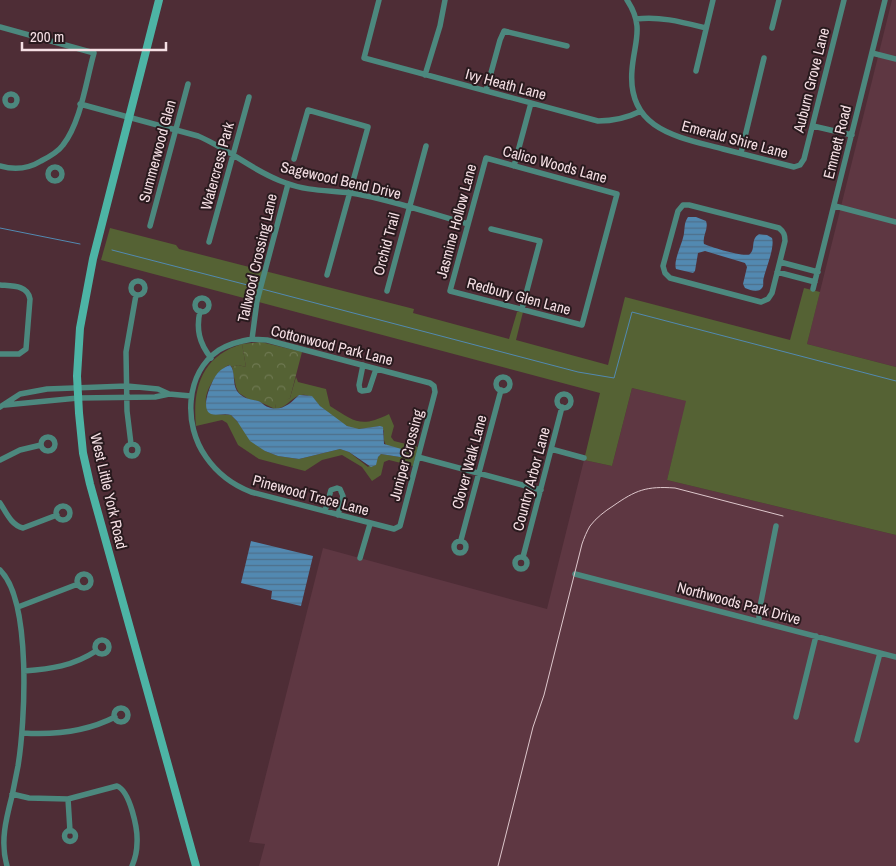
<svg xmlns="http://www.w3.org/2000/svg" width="896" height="866" font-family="'Archivo Narrow',sans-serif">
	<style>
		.built { fill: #5e3742 }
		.grass { fill: #556234 }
		.park { fill: url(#park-crowns) }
		.water { fill: url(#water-rules) }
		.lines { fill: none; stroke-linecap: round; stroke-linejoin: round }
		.stream { stroke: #5289b1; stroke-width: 1 }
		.minor { stroke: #4c887e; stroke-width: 5.5 }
		.secondary { stroke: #4db4a5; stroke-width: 8 }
		.rail { stroke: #dec7cc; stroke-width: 1 }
		.labels { text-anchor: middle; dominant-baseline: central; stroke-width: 4; stroke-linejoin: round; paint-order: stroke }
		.street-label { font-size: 15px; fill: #f5dfe4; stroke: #291a1e }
	</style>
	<defs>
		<pattern id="park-crowns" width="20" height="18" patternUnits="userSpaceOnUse" patternTransform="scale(1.25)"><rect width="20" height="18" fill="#556234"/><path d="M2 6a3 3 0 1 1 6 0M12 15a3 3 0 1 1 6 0" fill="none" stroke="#6e7851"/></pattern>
		<pattern id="water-rules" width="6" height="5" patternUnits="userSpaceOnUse" patternTransform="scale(1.25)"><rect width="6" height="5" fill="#5289b1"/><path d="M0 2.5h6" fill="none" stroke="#4f708b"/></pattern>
	</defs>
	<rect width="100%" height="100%" fill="#4e2d36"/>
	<path class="built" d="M892 0H896V367L807 344Z
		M632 388 687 401 667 480 896 535V866H259L265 844 249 842 323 548 547 609 584 460 612 466Z"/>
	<path class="grass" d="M110 228 176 245 179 249 414 309 413 313 509 339 517 312H523L516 340 608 365 625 297 790 340 804 288 820 292 807 344 896 367V535L667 480 686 401 632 388 612 466 584 460 600 393 101 260Z
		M242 344 246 367 238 365 232 367 229 365C218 370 204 391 206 403 206 407 210 411 212 414L231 415 265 451 278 456 299 459 340 449 349 452 368 467 381 454 400 457C389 447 382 447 384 431L380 426C372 427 364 429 356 429 344 427 329 414 320 406 315 401 313 396 305 395 294 393 287 409 275 409L276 404 290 398 296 377 298 382 326 389 330 406C355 422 361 428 389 414L394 426 391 437 394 441 418 447 413 466 389 460 384 462 381 475 372 481 362 467 342 455 322 460 305 471 259 459 238 445 227 423 222 420 196 426C192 388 202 356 242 344Z"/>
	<path class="park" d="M261 342 302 352 290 398 280 404H276L275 409 258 401 250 400 239 393 236 387 232 367 238 365 246 367 242 344Z"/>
	<path class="water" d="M688 217H696L706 221C709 229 702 236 704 244 711 247 745 258 750 254 756 248 750 240 759 234L767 235 772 238C775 247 766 268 764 277 762 282 765 286 761 289 757 293 750 290 745 288L743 284 747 267 745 263 705 251 698 253 695 271 693 273 676 269C673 260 683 243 684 233 685 227 684 223 688 217Z
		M230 365C236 372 232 383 237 391 243 399 250 399 258 401 262 402 264 406 268 407 281 412 290 404 299 395L312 396 320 406 347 426 359 429 380 426 383 427 384 444 405 450 406 454 400 457 381 454 378 457 376 465 371 467 349 452 340 449 299 459 278 456 265 451 250 441 237 421 231 415C224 413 216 416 211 414 199 409 212 380 217 374 221 369 225 367 230 365Z
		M251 541 313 556 301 606 271 599 272 591 241 583Z"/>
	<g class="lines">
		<path class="stream" d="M0 228 80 244
			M112 250 259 288
			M262 289 578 372 614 378 632 312 896 381"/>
		<path class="minor" d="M379 0 364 58 598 121C614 121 627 118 641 111
			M627 0C645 27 634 42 632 70 627 130 678 137 723 149 746 155 770 161 794 167L800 165 804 159 844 0
			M636 19C660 16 682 22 706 28
			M0 27 94 53C86 81 81 122 63 145 58 152 49 157 41 161 28 169 14 170 0 166
			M772 28 779 0
			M872 53 896 59
			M696 71 713 0
			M425 75 440 26 445 0
			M486 91 500 40 504 31 567 46
			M5 100a6 6 0 1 1 12 0a6 6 0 1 1-12 0Z
			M80 104 198 136C229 149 254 172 286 183 309 192 333 190 357 194 395 201 432 214 468 224
			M813 126 852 135
			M741 153 764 58
			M486 158 617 194 582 325 450 291Z
			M294 159 308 110 368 127 327 275
			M514 166 531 103
			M48 174a7 7 0 1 1 14 0a7 7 0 1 1-14 0Z
			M683 205H689L779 228C784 232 785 235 785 241L772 293 768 299 761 302 670 278 665 273 663 266 678 211Z
			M835 206 896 222
			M150 226 188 84
			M491 229 540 241 522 309
			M209 242 249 97
			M780 262 818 272
			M777 272 815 282
			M131 288a7 7 0 1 1 14 0a7 7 0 1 1-14 0Z
			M0 285C12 286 28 285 30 299L26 349 19 354H0
			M813 289 885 0
			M387 291 426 146
			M195 305a7 7 0 1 1 14 0a7 7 0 1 1-14 0Z
			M200 311C196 329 199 343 211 358
			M252 339 267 340 430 383 434 386 435 392 400 526 394 529 251 492C233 485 217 473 206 457 183 425 185 373 219 350 229 344 240 341 252 339Z
			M252 339 257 301 288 184
			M363 365 359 385 360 390 362 391 369 390 376 369
			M496 384a7 7 0 1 1 14 0a7 7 0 1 1-14 0Z
			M557 401a7 7 0 1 1 14 0a7 7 0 1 1-14 0Z
			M5 405 78 398 155 397 169 394 191 396
			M0 407 20 394 47 389 127 386 158 389 169 394
			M41 444a7 7 0 1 1 14 0a7 7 0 1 1-14 0Z
			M126 450a6 6 0 1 1 12 0a6 6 0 1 1-12 0Z
			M131 444 127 411 126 352 136 295
			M551 449 584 458
			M418 457 541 490
			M0 460 20 450 41 445
			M0 503C6 512 11 525 23 528L57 515
			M56 513a7 7 0 1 1 14 0a7 7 0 1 1-14 0Z
			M325 511 331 490 337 488 340 489 343 496 338 515
			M461 540 501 390
			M454 547a6 6 0 1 1 12 0a6 6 0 1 1-12 0Z
			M515 563a6 6 0 1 1 12 0a6 6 0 1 1-12 0Z
			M523 557 562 407
			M360 558 370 524
			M0 570C32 601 25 723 18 766 16 776 14 786 12 796 6 819 0 842 7 866
			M575 574 896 657
			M77 581a7 7 0 1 1 14 0a7 7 0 1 1-14 0Z
			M18 607 78 584
			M759 621V612L776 526
			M95 647a7 7 0 1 1 14 0a7 7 0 1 1-14 0Z
			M24 671C51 669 73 666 96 651
			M114 715a7 7 0 1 1 14 0a7 7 0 1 1-14 0Z
			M796 717 816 636
			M23 733C55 735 86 732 115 717
			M857 740 880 653
			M12 794 29 798 68 799 117 786C130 791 138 829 137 843 137 851 135 859 132 866
			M68 799 70 831
			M64.5 836a5.5 5.5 0 1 1 11 0a5.5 5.5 0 1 1-11 0Z"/>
		<path class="secondary" d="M159 0 93 259 80 328 77 376 79 413 83 453 90 484 196 866"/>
		<path class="rail" d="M498 866 533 727 544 695 582 544C584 538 587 531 590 526 596 518 605 511 613 506 636 490 646 486 675 488L783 516"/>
	</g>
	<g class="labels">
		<g class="street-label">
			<text transform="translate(811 80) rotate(-76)">Auburn Grove Lane</text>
			<text transform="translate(506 84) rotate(15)">Ivy Heath Lane</text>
			<text transform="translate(735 139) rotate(15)">Emerald Shire Lane</text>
			<text transform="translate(837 142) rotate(-76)">Emmett Road</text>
			<text transform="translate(157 151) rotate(-75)">Summerwood Glen</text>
			<text transform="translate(555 164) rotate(15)">Calico Woods Lane</text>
			<text transform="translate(217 166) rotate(-75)">Watercress Park</text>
			<text transform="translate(341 180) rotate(13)">Sagewood Bend Drive</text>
			<text transform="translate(456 221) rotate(-75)">Jasmine Hollow Lane</text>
			<text transform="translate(386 244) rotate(-75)">Orchid Trail</text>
			<text transform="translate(257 258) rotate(-77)">Tallwood Crossing Lane</text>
			<text transform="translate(519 296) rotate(15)">Redbury Glen Lane</text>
			<text transform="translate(332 345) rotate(14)">Cottonwood Park Lane</text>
			<text transform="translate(406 455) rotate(-75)">Juniper Crossing</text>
			<text transform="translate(469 462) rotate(-75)">Clover Walk Lane</text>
			<text transform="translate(531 479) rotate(-75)">Country Arbor Lane</text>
			<text transform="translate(109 491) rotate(77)">West Little York Road</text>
			<text transform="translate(311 495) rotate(15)">Pinewood Trace Lane</text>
			<text transform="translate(739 603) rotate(15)">Northwoods Park Drive</text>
		</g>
	</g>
	<path d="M22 42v8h144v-8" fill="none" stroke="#f5dfe4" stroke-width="2.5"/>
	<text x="30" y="42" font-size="15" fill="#f5dfe4" stroke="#291a1e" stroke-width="4" paint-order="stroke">200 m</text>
</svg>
